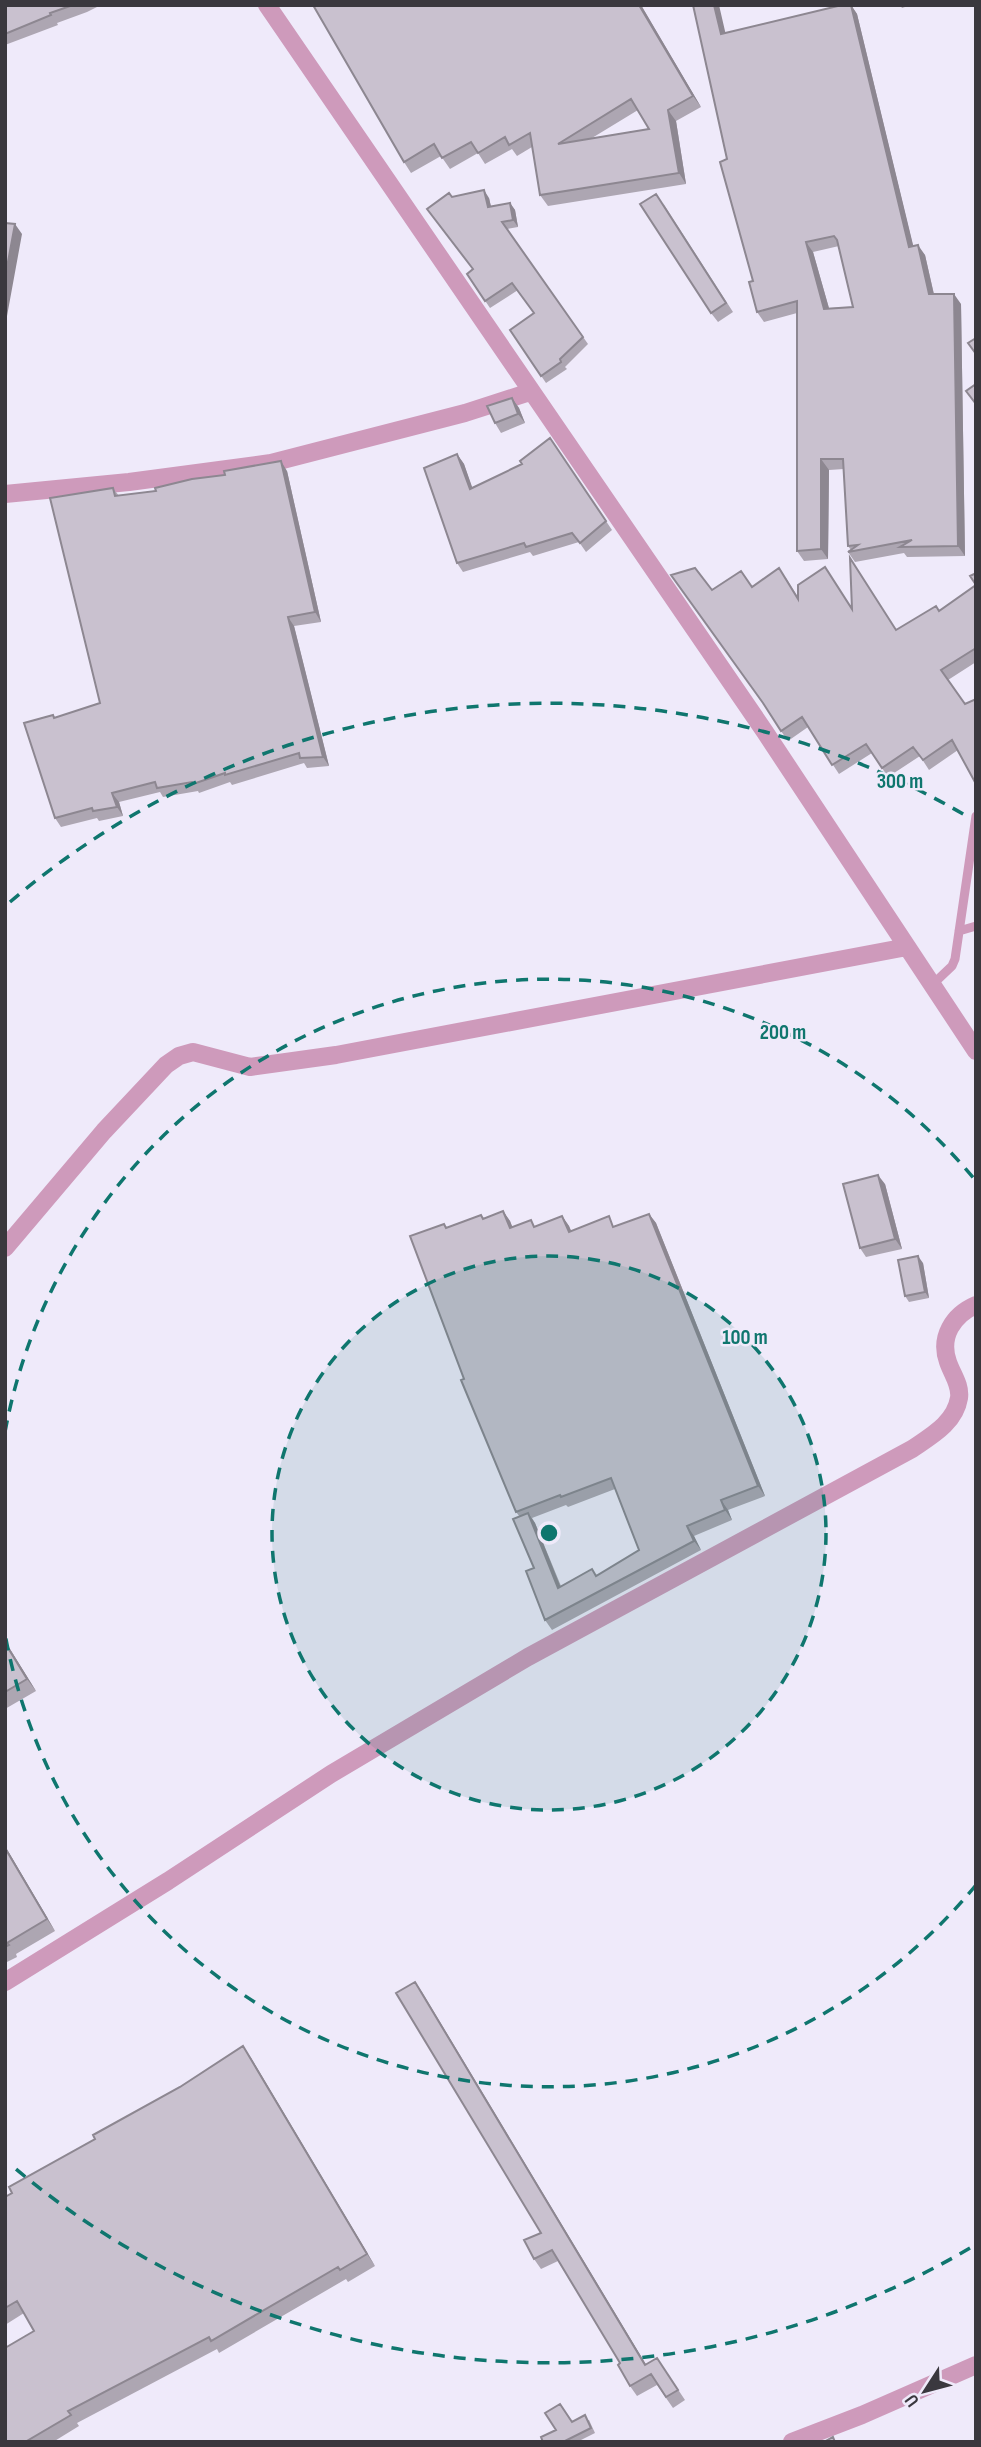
<svg xmlns="http://www.w3.org/2000/svg" width="981" height="2447" font-family="'Sofia Sans Condensed',sans-serif">
	<style>
		.lines { fill: none; stroke-linecap: round; stroke-linejoin: round }
		.service { stroke: #ce9abb; stroke-width: 9 }
		.minor { stroke: #ce9abb; stroke-width: 18 }
		.wall { fill: #ada6b2; fill-rule: evenodd }
		.shaded-wall { fill: #8d8791 }
		.building { fill: #c9c1cf; stroke: #8d8791; stroke-width: 2; fill-rule: evenodd }
		.ring { fill: none; stroke: #0f766e; stroke-width: 3.5; stroke-dasharray: 12 9 }
		.centre { fill: #0f766e; stroke: #efeafa; stroke-width: 3.5 }
		.ring-label { font-size: 21px; text-anchor: middle; font-weight: bold; fill: #0f766e; stroke: #efeafa; stroke-width: 5; stroke-linejoin: round; paint-order: stroke }
	</style>
	<rect width="100%" height="100%" fill="#efeafa"/>
	<g class="lines">
		<path class="service" d="M959 931 976 926
			M932 985 952 966 955 959 976 816"/>
		<path class="minor" d="M267 5 765 732 976 1051
			M5 494 129 482 271 463 465 413 530 392
			M5 1248 104 1131 166 1065 179 1056 193 1052 250 1067 336 1055 907 947
			M5 1982 168 1881 331 1774 528 1657 912 1449C931 1436 955 1423 959 1398 961 1385 952 1374 948 1362 939 1337 953 1315 976 1305
			M792 2442 862 2415 976 2365"/>
	</g>
	<path class="wall" d="M5 5H101L87 12 57 23 58 25 5 45Z
		M313 5H641L701 107 676 121 686 184 548 206 540 195 532 147 517 156 512 149 485 164 478 153 450 169 441 156 411 173 404 162ZM638 110 649 129 592 138Z
		M842 5H851L857 14 913 246 925 255 934 294 961 304 965 556 907 557 904 553 855 562 848 552 851 550 848 546 844 469 829 470 828 559 804 561 797 551V313L764 322 757 312 753 281 698 27 725 33ZM839 246 853 307 829 308 813 252Z
		M900 5H911L902 8Z
		M489 198 491 207 510 203 515 210 518 227 507 229 588 344 565 367 567 369 546 383 510 330 534 313 518 290 490 308 467 274 473 270Z
		M663 203 733 312 718 322 711 313Z
		M512 398 519 408 525 423 501 433 495 423Z
		M550 438 612 530 586 552 579 542 533 556 530 552 463 572 457 563V454L464 464 472 488 522 464Z
		M287 471 321 622 294 626 329 766 307 768 304 763 232 785 230 782 199 793 198 791 163 797 160 792 119 802 123 816 99 821 97 818 61 827 55 818V718L100 703 113 488 119 496Z
		M786 578 798 597 852 608 896 630 939 611 976 585V662L948 680 958 750 929 770 920 756 888 777 872 753 839 774 808 727 788 741 781 731 712 590 752 587Z
		M885 1184 902 1249 866 1257 860 1248Z
		M503 1211 510 1221 512 1227 536 1226 562 1216 569 1226 571 1231 616 1226 649 1214 656 1223 765 1496 728 1510 732 1520 694 1536 701 1550 552 1630 545 1620 534 1568 520 1517 516 1512 464 1379 447 1228 484 1218ZM615 1489 639 1550 596 1576 592 1569 561 1586 535 1523 532 1518 566 1505 568 1507Z
		M923 1263 929 1298 909 1302 905 1296Z
		M5 1641 36 1691 5 1709Z
		M5 1846 55 1931 16 1954 17 1957 5 1963Z
		M415 1982 646 2365 657 2358 685 2400 673 2408 657 2385 637 2396 630 2386 620 2363 558 2261 541 2269 534 2259 541 2233Z
		M251 2058 375 2266 348 2282 346 2279 219 2353 217 2349 77 2423 79 2426 53 2442H5L34 2331 24 2313 5 2325V2197Z
		M589 2420 595 2433 577 2442H543L572 2422Z"/>
	<path class="shaded-wall" d="M639 5H641L701 107 693 96Z
		M714 5H719L728 44 721 34Z
		M851 5 857 14 916 257 909 247Z
		M668 110 676 121 686 184 679 173Z
		M484 190 489 198 493 215 488 207Z
		M510 203 515 210 518 227 513 220Z
		M15 224 22 234 5 327V278Z
		M806 242 813 252 832 319 824 309Z
		M918 245 925 255 936 304 929 294Z
		M954 294 961 304 965 556 958 546Z
		M512 398 519 408 525 423 518 414Z
		M457 454 464 464 476 498 470 489Z
		M821 459 829 470 828 559 821 549Z
		M281 461 287 471 321 622 315 612Z
		M288 617 294 626 329 766 323 757Z
		M112 793 119 802 123 816 117 807Z
		M878 1175 885 1184 902 1249 895 1239Z
		M503 1211 510 1221 517 1238 510 1228Z
		M649 1214 656 1223 765 1496 758 1486Z
		M562 1216 569 1226 576 1242 569 1232Z
		M918 1256 923 1263 929 1298 925 1292Z
		M721 1500 728 1510 732 1520 725 1510Z
		M528 1513 535 1523 565 1598 558 1588Z
		M687 1526 694 1536 701 1550 694 1541Z
		M5 1641 36 1691 27 1679Z
		M5 1846 55 1931 47 1919 5 1848Z
		M415 1982 422 1992 653 2376 645 2365Z
		M243 2046 251 2058 375 2266 367 2254Z"/>
	<path class="building" d="M5 5H73L50 13 51 15 5 34Z
		M313 5H639L693 96 668 110 679 173 540 195 530 133 509 145 505 137 478 153 471 142 442 158 434 144 404 162ZM631 99 649 129 558 144Z
		M693 5H714L721 34 842 5H851L909 247 918 245 929 294H954L958 546 900 547 912 540 848 552 858 545 848 546 843 459H821V549L797 551V301L757 312 749 282 753 281 720 162 727 159ZM834 236 837 240 853 307 824 309 806 242Z
		M484 190 488 207 510 203 513 220 502 222 583 337 560 359 561 362 541 376 510 330 534 313 512 283 485 301 467 274 473 269 427 209 449 193 452 197Z
		M656 194 726 303 711 313 640 204Z
		M5 223 15 224 5 278Z
		M976 338V354L968 343Z
		M976 384V404L966 391Z
		M512 398 518 414 495 423 487 406Z
		M550 438 606 521 580 543 572 533 526 547 524 543 457 563 424 468 457 454 470 489 522 464 520 461Z
		M281 461 315 612 288 617 323 757 300 758 299 753 225 775V773L193 784 192 782 157 788 155 782 112 793 117 807 93 811 92 808 55 818 24 723 53 715 54 718 100 703 50 498 113 488 115 496 156 491 155 488 192 479 225 475 224 471Z
		M850 558 896 630 936 606 939 611 976 585V648L941 670 965 704 976 699V784L952 740 923 760 913 747 882 768 866 744 832 765 802 717 781 731 763 703 671 575 695 568 712 590 741 571 752 587 779 568 798 599V585L825 567 852 609Z
		M976 573V585L970 576Z
		M878 1175 895 1239 860 1248 843 1184Z
		M503 1211 510 1228 531 1220 534 1227 562 1216 569 1232 609 1216 613 1227 649 1214 758 1486 721 1500 725 1510 687 1526 694 1541 545 1620 526 1571 534 1568 513 1519 528 1513 558 1588 592 1569 596 1576 639 1550 611 1478 561 1497 560 1495 516 1512 461 1380 464 1379 410 1236 444 1224 446 1228 481 1215 483 1219Z
		M918 1256 925 1292 905 1296 898 1260Z
		M5 1643 27 1679 5 1692Z
		M5 1848 47 1919 7 1943 9 1945 5 1947Z
		M415 1982 645 2365 657 2358 678 2390 666 2397 651 2374 630 2386 618 2365 620 2363 552 2250 534 2259 524 2240 541 2233 396 1993Z
		M243 2046 367 2254 340 2270 338 2267 211 2341 209 2337 68 2411 71 2415 25 2442H5V2348L34 2331 17 2301 5 2308V2197L12 2193 9 2187 95 2139 93 2135 180 2087Z
		M560 2404 572 2422 585 2415 591 2428 563 2442H543L541 2437 556 2430 545 2413Z
		M833 2437 835 2442H824Z"/>
	<circle cx="549" cy="1533" r="277" fill="#0f766e" fill-opacity=".12"/>
	<g class="ring">
		<circle cx="549" cy="1533" r="277"/>
		<path d="M976 1885A553 553 0 0 1 5 1634M5 1432A553 553 0 0 1 976 1181"/>
		<path d="M970 2248A830 830 0 0 1 10 2164M10 902A830 830 0 0 1 970 818"/>
	</g>
	<circle cx="549" cy="1533" r="10" class="centre"/>
	<g class="ring-label">
		<text x="900" y="788">300 m</text>
		<text x="783" y="1039">200 m</text>
		<text x="745" y="1344">100 m</text>
	</g>
	<rect width="981" height="2447" fill="none" stroke="#3a383e" stroke-width="14"/>
	<g transform="translate(925 2391) rotate(234)" stroke="#efeafa" stroke-width="5" paint-order="stroke">
	<path d="M0-5L12 26L0 18L-12 26Z" fill="#3a383e"/>
	<text y="-10" font-size="19" font-weight="bold" text-anchor="middle" fill="#3a383e">U</text>
	</g>
</svg>
